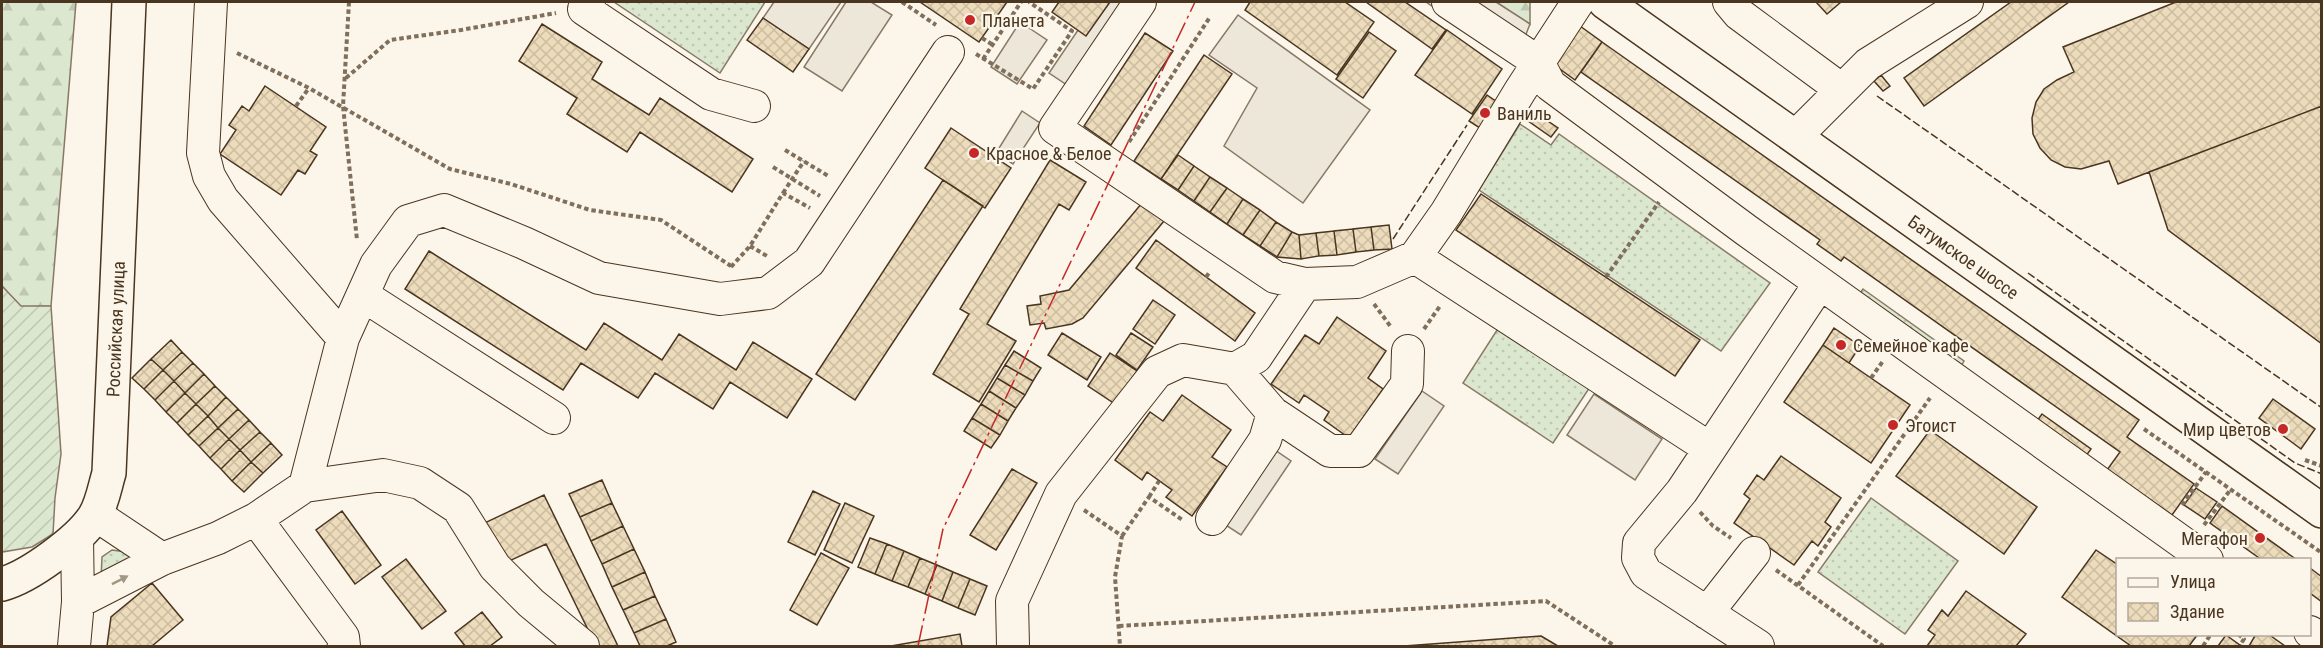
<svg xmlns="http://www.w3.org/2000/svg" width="2323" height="648" font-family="'Roboto Condensed',sans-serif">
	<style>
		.grass { fill: url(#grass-dots); stroke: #887966; stroke-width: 1.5 }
		.forest { fill: url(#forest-firs); stroke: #887966; stroke-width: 1.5 }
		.garden { fill: url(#garden-furrows); stroke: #887966; stroke-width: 1.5 }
		.parking { fill: #ede7d9; stroke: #887966; stroke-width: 1.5 }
		.building { fill: url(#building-cross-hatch); stroke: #4a3520; stroke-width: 1.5 }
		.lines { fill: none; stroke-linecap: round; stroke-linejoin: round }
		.minor-casing { stroke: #4a3520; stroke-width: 34 }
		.major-casing { stroke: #4a3520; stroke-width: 36 }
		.highway-casing { stroke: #4a3520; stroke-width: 36 }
		.path { stroke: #7f6f5c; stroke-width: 4; stroke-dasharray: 4.5 3; stroke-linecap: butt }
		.minor { stroke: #fbf6e9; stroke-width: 32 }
		.major { stroke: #fbf6e9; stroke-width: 33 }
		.highway { stroke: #fbf6e9; stroke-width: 33 }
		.fence { stroke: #4a3520; stroke-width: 1.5; stroke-dasharray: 8 3; stroke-linecap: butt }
		.power { stroke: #c62828; stroke-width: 1.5; stroke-dasharray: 21 4.5 3 4.5; stroke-linecap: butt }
		.oneway { fill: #a29684 }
		.poi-dot { fill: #c62828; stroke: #fbf6e9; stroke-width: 2 }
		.labels { text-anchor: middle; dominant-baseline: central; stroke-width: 4.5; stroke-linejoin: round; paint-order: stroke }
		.poi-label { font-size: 18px; fill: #4a3520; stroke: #fbf6e9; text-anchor: start }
		.street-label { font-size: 18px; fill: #4a3520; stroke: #fbf6e9 }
	</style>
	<defs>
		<pattern id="grass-dots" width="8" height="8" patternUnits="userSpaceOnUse" patternTransform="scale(1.5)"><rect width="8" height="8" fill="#dce7d0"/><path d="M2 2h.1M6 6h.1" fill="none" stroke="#bec7b2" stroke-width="1.8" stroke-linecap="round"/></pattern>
		<pattern id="forest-firs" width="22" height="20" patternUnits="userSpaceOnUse" patternTransform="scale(1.5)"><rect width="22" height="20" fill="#dce7d0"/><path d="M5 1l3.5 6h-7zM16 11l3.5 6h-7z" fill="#bec7b2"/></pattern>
		<pattern id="garden-furrows" width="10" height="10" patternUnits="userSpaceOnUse" patternTransform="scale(1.5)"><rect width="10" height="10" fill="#dce7d0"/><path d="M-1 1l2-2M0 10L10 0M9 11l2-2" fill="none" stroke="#bec7b2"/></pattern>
		<pattern id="building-cross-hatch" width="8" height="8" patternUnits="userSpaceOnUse" patternTransform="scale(1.5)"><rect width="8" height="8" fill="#ecdcbc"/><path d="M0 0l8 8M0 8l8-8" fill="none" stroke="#ccbda1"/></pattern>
	</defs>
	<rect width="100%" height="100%" fill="#fbf6e9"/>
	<path class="grass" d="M614 2H765L720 73Z
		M1520 124 1551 145 1559 134 1770 283 1721 351 1479 190Z
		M1863 289 1964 361 1959 370 1858 296Z
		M1499 327 1590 387 1553 443 1463 383Z
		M1871 498 1958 561 1905 634 1818 572Z
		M112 550 126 552 137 560 101 579 102 557Z"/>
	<path class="forest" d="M2 2H76L51 306 21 307 2 286Z
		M1496 2H1530V24Z"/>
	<path class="garden" d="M2 286 21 306H51L61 454 55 498 53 534 32 547 2 552Z"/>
	<path class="parking" d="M774 2H841L809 49 763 18Z
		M846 2H871L892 15 842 91 804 67Z
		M1097 2H1128L1070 87 1049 73Z
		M1426 2H1496L1530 24 1515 62Z
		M1238 15 1370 110 1303 203 1224 146 1257 88 1209 55Z
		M1020 22 1047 40 1017 84 991 67Z
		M1022 111 1040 123 1013 164 996 153Z
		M1422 391 1444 406 1398 474 1375 459Z
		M1594 394 1662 439 1635 480 1567 435Z
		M1269 446 1291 461 1241 535 1218 520Z"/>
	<path class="building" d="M920 2H1007L979 42Z
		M1059 2H1110L1086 36 1052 12Z
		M1250 2H1345L1374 22 1337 75 1245 10Z
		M1366 2H1405L1446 30 1432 49Z
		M1816 2H1841L1827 14Z
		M2011 2H2069L1924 106 1904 78Z
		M2176 2H2322V106L2118 184 2109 161 2081 169 2065 167 2051 160 2040 148 2033 134 2032 118 2036 102 2044 89 2057 80 2074 72 2063 47Z
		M763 18 809 49 793 72 747 40Z
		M542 24 602 62 592 79 649 115 660 98 753 159 732 192 640 132 627 152 567 114 577 98 519 61Z
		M1580 26 1602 42 1575 80 1553 64Z
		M1447 30 1502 69 1472 114 1415 75Z
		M1369 32 1396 51 1363 98 1336 79Z
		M1145 33 1173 51 1111 145 1084 126Z
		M1602 42 2139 420 2127 437 2194 484 2172 515 2107 470 2120 452 1844 257 1841 261 1817 244 1820 240 1581 72Z
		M1204 55 1232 74 1161 179 1134 161Z
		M1881 75 1890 86 1883 91 1874 81Z
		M265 86 326 127 310 151 317 155 305 174 298 170 281 195 220 154 236 130 229 125 242 106 249 111Z
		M1487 95 1500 104 1483 130 1469 121Z
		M2322 106V344L2168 230 2149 172Z
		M1530 109 1558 128 1551 137 1524 118Z
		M951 128 1011 168 985 208 925 168Z
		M1178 155 1194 166 1178 190 1161 179Z
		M1050 160 1086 182 1069 210 1059 204 987 324 1016 341 979 402 933 374 969 314 960 309Z
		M1194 166 1210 177 1194 201 1178 190Z
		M1210 177 1227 188 1210 212 1194 201Z
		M943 180 983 206 855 400 816 374Z
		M1227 188 1243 199 1227 224 1210 212Z
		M1481 194 1700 340 1675 376 1456 230Z
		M1243 199 1260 210 1243 235 1227 224Z
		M1142 203 1164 221 1083 318 1072 324 1046 329 1044 323 1030 325 1027 306 1041 304 1040 296 1069 290Z
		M1260 210 1276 222 1260 246 1243 235Z
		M1276 222 1292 232 1277 257 1260 246Z
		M1389 225 1392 249 1374 250 1371 227Z
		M1371 227 1374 250 1356 252 1353 229Z
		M1353 229 1356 252 1337 255 1334 231Z
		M1334 231 1337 255 1319 256 1316 233Z
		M1292 232 1299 235 1301 259 1277 257Z
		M1316 233 1319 256 1301 259 1299 235Z
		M1156 240 1255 313 1235 341 1136 268Z
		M429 251 586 350 604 323 662 360 679 334 736 370 753 342 812 379 787 418 730 382 713 409 655 373 638 398 581 363 563 390 405 289Z
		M1153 300 1175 315 1155 344 1133 329Z
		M1337 317 1386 351 1368 378 1383 389 1349 438 1324 420 1329 412 1304 395 1299 403 1271 384 1305 335 1319 344Z
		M1834 328 1860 346 1849 363 1823 345Z
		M1062 333 1101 357 1087 380 1048 355Z
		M1131 333 1153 347 1137 370 1116 355Z
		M171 340 182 352 163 370 151 359Z
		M1823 345 1910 405 1871 463 1784 402Z
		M1014 351 1041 368 1033 381 1005 365Z
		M182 352 193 363 174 381 163 370Z
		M1110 353 1137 371 1115 404 1088 386Z
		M151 359 163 370 144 389 132 378Z
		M193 363 204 374 185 393 174 381Z
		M1005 365 1033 381 1025 395 997 378Z
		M163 370 174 381 155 400 144 389Z
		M204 374 215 386 196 404 185 393Z
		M997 378 1025 395 1016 408 989 391Z
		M174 381 185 393 166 412 155 400Z
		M215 386 226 397 208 416 196 404Z
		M989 391 1016 408 1008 421 981 404Z
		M185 393 196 404 177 423 166 412Z
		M1182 395 1231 430 1212 457 1227 467 1192 516 1166 497 1172 490 1147 472 1142 480 1115 460 1150 412 1163 421Z
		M226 397 238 409 218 428 208 416Z
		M2273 399 2315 429 2301 449 2259 418Z
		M196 404 208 416 188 435 177 423Z
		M981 404 1008 421 1000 435 972 418Z
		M238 409 249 420 229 439 218 428Z
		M2042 414 2091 449 2083 460 2034 425Z
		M208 416 218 428 199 446 188 435Z
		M972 418 1000 435 991 448 964 431Z
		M249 420 260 432 240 450 229 439Z
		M218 428 229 439 210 458 199 446Z
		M1930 430 2037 507 2004 554 1896 476Z
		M260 432 271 443 251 462 240 450Z
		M229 439 240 450 221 469 210 458Z
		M271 443 282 455 263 473 251 462Z
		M240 450 251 462 232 481 221 469Z
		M1781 456 1841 498 1825 522 1831 527 1818 546 1812 541 1794 565 1734 523 1750 499 1744 494 1757 475 1764 480Z
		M251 462 263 473 244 492 232 481Z
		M1012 469 1037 483 996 550 970 535Z
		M602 480 612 503 580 517 569 494Z
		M2196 488 2217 502 2205 519 2184 505Z
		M813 491 840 504 815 555 788 542Z
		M544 495 618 646H596L546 544 496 567 476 527Z
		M612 503 623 526 591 541 580 517Z
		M845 503 874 516 852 563 824 550Z
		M2222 506 2297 560H2262L2210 523Z
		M342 511 381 565 355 584 316 530Z
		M623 526 634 549 602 564 591 541Z
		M870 538 887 544 875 574 858 567Z
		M887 544 904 551 892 581 875 574Z
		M634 549 645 572 612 587 602 564Z
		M2096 550 2118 565V634H2198L2189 646H2131L2062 597Z
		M904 551 920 558 908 587 892 581Z
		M821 553 849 568 817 625 790 610Z
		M920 558 937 565 925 594 908 587Z
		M406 559 446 611 422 629 382 577Z
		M937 565 953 572 942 601 925 594Z
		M2310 568 2322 577V602L2310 593Z
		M645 572 655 596 623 610 612 587Z
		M953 572 970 579 958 608 942 601Z
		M970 579 987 586 975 615 958 608Z
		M152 583 183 620 152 646H107L111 617Z
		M1966 591 2026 634 2016 646H1927L1935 635 1928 630 1942 610 1948 616Z
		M655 596 666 619 634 633 623 610Z
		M482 612 502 637 490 646H465L455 633Z
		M666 619 676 642 667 646H640L634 633Z
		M960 634 962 646H891Z
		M2256 634H2268L2285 646H2249Z
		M2226 635 2240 645 2243 646H2218Z
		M1541 636 1558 646H1404Z"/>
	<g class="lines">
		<g class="minor-casing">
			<path id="minor" d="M211 2 203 153 209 176 223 200 343 338 305 486
				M589 2 584 9 711 94 754 106
				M1140 2 1055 128 1275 277 1305 284 1357 282 1415 257 1446 213 1520 91 1578 2
				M1448 2 1538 62 1550 85 1746 230 2207 560
				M1729 2 1739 14 1842 90
				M1796 136 1868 64 1967 2
				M1415 257 1709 448
				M364 296 554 418
				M343 338 376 265 408 221 444 210 524 243 599 278 720 299 768 293 809 262 948 52
				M1273 413 1330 451H1359L1407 384 1408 351
				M96 515 162 559
				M256 519 343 637 344 646
				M1212 519 1265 440 1273 413 1235 369
				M78 602 162 559 218 538 256 519 305 486 383 475 420 483 458 508 495 567 531 603 583 646
				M1707 613 1754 553
				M2310 632 2322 640
				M74 646 78 602 77 538
				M1013 646 1012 601 1061 494 1157 372 1183 360 1235 369 1256 357 1305 284
				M1758 646 1646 573 1638 558 1639 543 1682 491 1820 283"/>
		</g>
		<g class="major-casing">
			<g id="major">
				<path id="s1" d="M2 584C29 577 79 540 94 517 102 505 105 486 109 473L129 2"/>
			</g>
		</g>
		<g class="highway-casing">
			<g id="highway">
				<path id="s2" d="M1605 2 2322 511"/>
			</g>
		</g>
		<path class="path" d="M349 2 343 106 357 240
			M902 2 936 25
			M982 38 993 45
			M237 53 309 88 450 169 511 184 590 210 661 220 731 266
			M976 54 1033 89 1072 31 1029 2
			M983 59 1021 2
			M346 78 390 40 461 30 556 13
			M296 106 309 88
			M1129 142 1210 17
			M785 150 830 177
			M773 167 820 196
			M783 193 804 161
			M750 246 767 256
			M731 267 750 246 783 193 810 208
			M1206 277 1209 273
			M1606 277 1659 202
			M1374 304 1391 327
			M1424 329 1440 306
			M1871 378 1883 361
			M2144 429 2322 553
			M2305 460 2322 466
			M1149 497 1159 481
			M2182 505 2206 472
			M1084 510 1122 536 1115 577 1120 646
			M1700 512 1713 526 1731 538
			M2204 525 2231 489
			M1122 536 1149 497 1184 521
			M1776 570 1883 646
			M1798 585 1930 398
			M1119 626 1546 601 1615 646
			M2238 634 2244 639 2240 645
			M2203 646 2211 634"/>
		<use href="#minor" class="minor"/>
		<use href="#major" class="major"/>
		<use href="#highway" class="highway"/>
		<path class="fence" d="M1877 96 2322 408
			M1393 239 1467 125
			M2028 273 2295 463 2322 474"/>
		<path class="power" d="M918 646 943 529 1195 2"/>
	</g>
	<defs><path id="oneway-solid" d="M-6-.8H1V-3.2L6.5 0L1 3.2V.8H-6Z" transform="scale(1.5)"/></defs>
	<use class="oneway" href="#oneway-solid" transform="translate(120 580) rotate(-27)"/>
	<g class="poi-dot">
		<circle cx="970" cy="20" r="6"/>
		<circle cx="1485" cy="113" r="6"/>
		<circle cx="974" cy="153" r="6"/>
		<circle cx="1841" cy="345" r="6"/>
		<circle cx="1893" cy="425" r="6"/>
		<circle cx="2283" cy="429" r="6"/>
		<circle cx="2260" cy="538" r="6"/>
	</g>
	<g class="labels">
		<g class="poi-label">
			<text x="982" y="20">Планета</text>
			<text x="1497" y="113">Ваниль</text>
			<text x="986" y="153">Красное &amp; Белое</text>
			<text x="1853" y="345">Семейное кафе</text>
			<text x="1905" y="425">Эгоист</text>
			<text x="2271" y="429" text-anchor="end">Мир цветов</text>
			<text x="2248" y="538" text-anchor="end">Мегафон</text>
		</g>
		<g class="street-label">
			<text stroke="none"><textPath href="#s2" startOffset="440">Батумское шоссе</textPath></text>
			<text stroke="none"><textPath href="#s1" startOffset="306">Российская улица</textPath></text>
		</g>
	</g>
	<rect width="2323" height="648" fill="none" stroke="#4a3520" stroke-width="6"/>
	<rect x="2116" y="558" width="195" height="78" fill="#fbf6e9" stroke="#b4a999" stroke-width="1.5"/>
	<rect x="2128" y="578" width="30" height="9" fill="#fbf6e9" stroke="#b4a999" stroke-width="1.5"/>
	<text x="2170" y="588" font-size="18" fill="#4a3520">Улица</text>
	<rect x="2128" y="603" width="30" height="18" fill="url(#building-cross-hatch)" stroke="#b4a999" stroke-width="1.5"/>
	<text x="2170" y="618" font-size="18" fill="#4a3520">Здание</text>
</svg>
